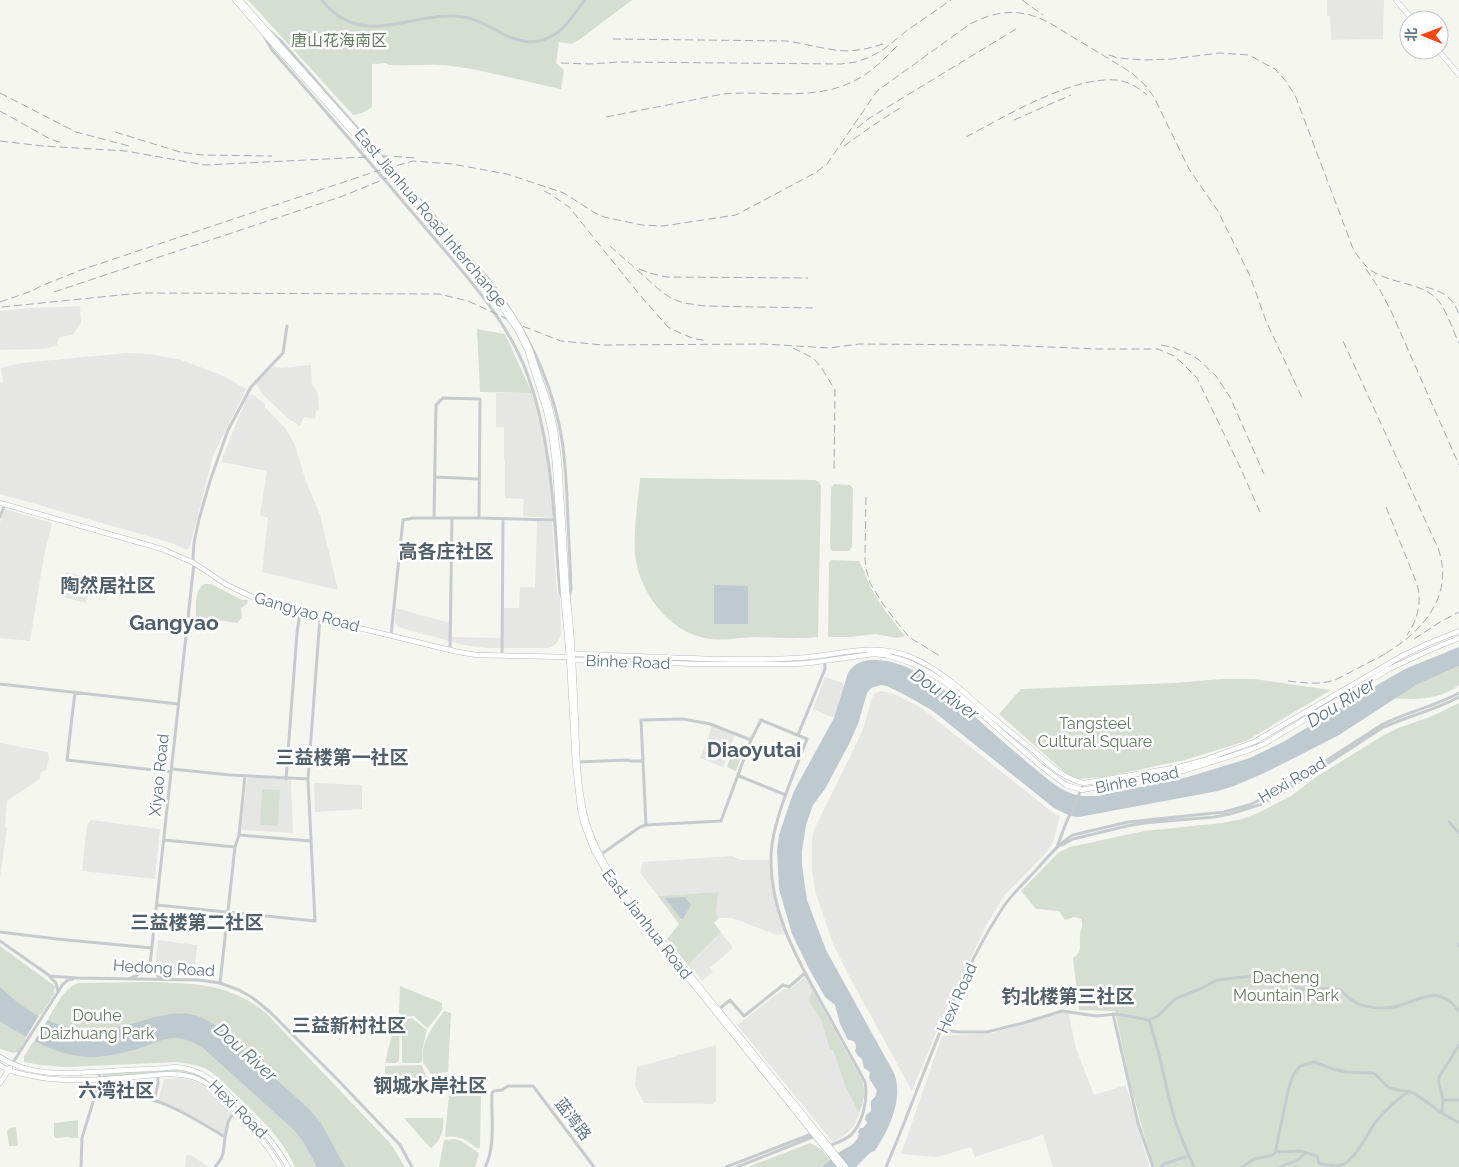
<svg xmlns="http://www.w3.org/2000/svg" width="1459" height="1167" font-family="Raleway,'Noto Sans SC',sans-serif">
	<style>
		.built { fill: #e6e7e5 }
		.green { fill: #d6ded2 }
		.water { fill: #becad0 }
		.pier { fill: #f6f6f1 }
		.lines { fill: none; stroke-linecap: round; stroke-linejoin: round }
		.major-casing { stroke: #b8bcc0; stroke-width: 5.5 }
		.minor { stroke: #c8cbce; stroke-width: 3 }
		.major { stroke: #fff; stroke-width: 4.5 }
		.rail { stroke: #a4abb1; stroke-width: 1; stroke-dasharray: 8 4; stroke-linecap: butt }
		.major-bridge-casing { stroke: #b8bcc0; stroke-width: 5.5; stroke-linecap: butt }
		.major-bridge { stroke: #fff; stroke-width: 4.5 }
		.labels { text-anchor: middle; dominant-baseline: central; stroke-width: 5; stroke-linejoin: round; paint-order: stroke }
		.park-label { font-size: 16px; fill: #667c61; stroke: #fff }
		.street-label { font-size: 16px; fill: #617686; stroke: #fff }
		.water-label { font-size: 18px; font-style: italic; fill: #5d7883; stroke: #fff }
		.quarter-label { font-size: 19px; font-weight: bold; fill: #505f6a; stroke: #fff }
		.district-label { font-size: 21px; font-weight: bold; fill: #505f6a; stroke: #fff }
	</style>
	<rect width="100%" height="100%" fill="#f6f6f1"/>
	<path class="built" d="M1327 0H1384L1383 39 1331 40 1330 16H1327Z
		M80 306 81 322 73 335 59 337 57 345 46 349 0 350V311L31 308Z
		M127 353 150 354 181 360 224 376 246 389 213 456 190 546 187 550 172 543 0 494V382L2 383 3 381 1 368 21 363Z
		M311 365 312 385 318 393 319 410 316 411 315 419 304 417 300 426 289 419 262 394 256 383 274 366 281 368Z
		M496 393H532L541 427 547 459 553 518 523 516 524 499 505 498V460H504V427H496Z
		M252 394 265 404V407L286 429 295 445 306 481 320 515 338 590 262 572 268 518 260 515 267 471 221 462 237 421 248 396Z
		M5 509 52 523 44 556 30 641 0 638V522Z
		M537 521 552 522 557 593 560 597 561 635 557 643 553 646 548 648H486L464 645 398 627 395 622 396 608 450 623V637L503 638 504 608H519L520 587H535Z
		M66 572 93 579 86 603 59 596Z
		M825 677 843 683V689L834 718 813 709Z
		M880 691 892 693 920 707 1051 811 1060 816 1053 842 1046 853 1004 896 986 926 941 1021 912 1091 848 974 833 944 816 894 812 871V837L814 830 862 732 872 698 874 694Z
		M712 726 735 735 723 767 700 758Z
		M0 743 48 752 49 759 46 770 41 772 40 779 7 801 5 827 7 828 0 878Z
		M250 777 291 780 293 833 241 830 247 779Z
		M314 783 362 785V809L315 812Z
		M91 820 160 829 155 879 82 871 87 825Z
		M732 856 741 860H769L772 890 786 934 777 935 732 918H719L716 913 717 892 658 896 640 873 643 862Z
		M721 932 733 948 710 968 713 972 702 981 688 965Z
		M158 940 197 945 194 976 160 975 155 969Z
		M805 976 813 991 810 996 809 1002 821 1020 830 1050H833L845 1086 859 1113 854 1126 844 1136 833 1142 737 1025 784 989H791Z
		M1068 1010 1076 1048 1094 1095 1126 1085 1149 1165 1148 1167H1053L1043 1135 975 1157 971 1147 937 1157 901 1154 942 1036 993 1033Z
		M716 1045V1101L713 1104 644 1103 635 1086 637 1067Z
		M181 1078 194 1081 204 1086 213 1094 232 1113 227 1136 185 1112 158 1100 164 1079Z
		M186 1155H191L209 1167H185Z"/>
	<path class="green" d="M248 0H632L579 40 571 44 559 42 556 63 564 70 561 89C527 82 492 72 458 67 435 63 412 66 388 65L386 63 372 64V107L362 113 353 115Z
		M477 329 505 334 532 393 480 392Z
		M640 478 815 480 819 482 821 486 818 637C797 639 778 638 757 637 742 637 726 641 711 639 674 635 645 600 637 566 631 542 638 503 640 478Z
		M834 484 850 485 853 489 852 547 849 551H832L830 548 831 488Z
		M831 560 859 561C865 571 867 581 872 590 881 607 893 621 905 636L897 638 876 634 850 637H828L829 562Z
		M204 584H211L242 600H248L247 604 241 608 242 618 237 623 196 617C196 607 194 590 204 584Z
		M1459 666V685C1440 700 1416 700 1393 698L1416 685Z
		M1222 679H1254L1331 690 1246 741 1185 760 1104 777 1077 779 1068 775 999 714 1021 689 1173 683Z
		M1459 703V1167H1153L1130 1083 1115 1011 1079 1010 1073 958C1083 952 1079 945 1080 936 1080 927 1084 929 1081 919L1074 917 1065 920 1059 911 1036 909 1021 891 1058 853 1070 847 1144 831 1222 823 1242 819 1258 813 1291 796 1316 777 1384 735 1398 728 1430 717Z
		M733 750 743 753 736 771 727 767Z
		M262 789 280 790 278 826 260 825Z
		M718 892 716 913 719 918 714 923 721 932 688 965 667 939 679 924 658 896Z
		M0 946 55 986 54 994 18 1052 14 1053 0 1049Z
		M151 982C196 984 229 983 266 1013L391 1144 405 1167H295C282 1138 257 1115 234 1093 226 1085 218 1076 208 1070 199 1065 188 1064 178 1062L66 1067 40 1065 24 1062V1056L62 996C67 990 71 986 78 983Z
		M400 986 442 1003V1010L429 1027 427 1028 414 1016 402 1017 399 1013Z
		M813 991 862 1080C866 1092 864 1101 859 1113L845 1086 833 1050H830L821 1020 809 1002 810 996Z
		M444 1011 451 1013 448 1072 431 1074C429 1071 426 1067 424 1064 417 1047 435 1023 444 1011Z
		M396 1018 400 1019 399 1061 396 1063H385Z
		M412 1018 427 1030 422 1051V1061L420 1063H402V1021L405 1019Z
		M420 1065 422 1066 427 1078 385 1080V1066Z
		M175 1070C199 1071 223 1087 236 1106H234C215 1087 206 1076 178 1072L102 1077 103 1073Z
		M449 1095 481 1096 480 1148C475 1148 474 1146 470 1143 462 1137 454 1136 445 1137Z
		M404 1118H443C445 1129 440 1142 431 1148 422 1139 413 1128 404 1118Z
		M78 1120V1138H70V1137L56 1138 54 1136V1123Z
		M16 1127 18 1146H9L7 1131 9 1128Z
		M455 1139 461 1141 479 1153 475 1167H439L444 1140Z
		M810 1143 821 1149 836 1167H748Z"/>
	<path class="water" d="M714 585 748 586V624H714Z
		M1459 647V666L1416 685 1339 735 1300 755 1262 774 1234 786 1218 791 1079 817C1070 817 1062 812 1054 808L933 711 907 696 887 686 881 685 871 688 867 693 858 724 849 744 825 789 813 805 806 825 802 851V865L807 900 826 950 894 1073C904 1098 889 1130 875 1151L871 1152 856 1167H822C828 1162 833 1157 838 1153 846 1147 857 1145 859 1134L858 1132 860 1128H863L867 1123 865 1119 866 1115 871 1111V1101L875 1097 877 1091 869 1078 870 1072 864 1068 862 1059 859 1057 855 1051C857 1045 856 1040 848 1040L840 1024 835 1005 825 997 808 967 792 934 779 889 777 851 779 835 787 811 794 791 834 718 848 673C863 648 904 664 924 676 942 686 957 700 972 714 992 732 1012 750 1033 767 1044 776 1056 787 1070 793 1079 797 1087 796 1097 796L1188 777 1250 758 1283 742 1347 704 1361 699 1371 689 1382 682 1407 668Z
		M685 897 691 905 683 919H681L665 898Z
		M0 987C38 1024 80 1039 131 1024 153 1018 172 1010 194 1015 217 1021 235 1042 252 1058 271 1075 290 1092 309 1109L321 1123 345 1167H317L303 1141 294 1130 202 1047C193 1042 184 1038 173 1038 161 1039 150 1045 140 1048 123 1053 104 1058 86 1057 56 1055 30 1039 4 1024L0 1021Z"/>
	<path class="pier" d="M40 1014 49 1018 33 1043 25 1039Z"/>
	<g class="lines">
		<g class="major-casing">
			<path id="major" d="M235 0 275 46
				M240 0 278 43
				M1396 0 1413 20
				M1438 50 1459 75
				M0 503 162 549 194 563 227 585 261 601 351 626 458 652 477 655 569 657
				M563 592 569 657 575 763 580 808 583 822 594 851 614 886 840 1167
				M567 592C573 636 574 681 576 725 577 757 578 789 586 820 594 848 609 873 627 897L846 1167
				M569 657 573 660 699 664H793L809 663 873 654 886 655 911 663 930 673 947 684 1042 767 1066 785 1082 790 1183 771 1247 751 1264 744 1389 669 1430 650 1459 638
				M569 657 575 654C649 656 724 662 798 658 838 656 872 641 911 657 939 669 961 689 984 710 1000 724 1017 737 1034 751 1049 764 1064 779 1084 783L1179 767 1201 761 1254 742 1402 656 1427 644 1459 631
				M0 1057C33 1079 75 1073 113 1071 134 1069 155 1070 175 1067 187 1068 198 1071 208 1078 219 1085 228 1094 237 1104 256 1123 275 1143 288 1167
				M0 1065C12 1074 29 1075 43 1078 72 1082 102 1080 131 1077 152 1076 178 1070 198 1079 215 1087 228 1103 240 1116 255 1132 270 1148 280 1167
				M0 1083 10 1068"/>
		</g>
		<path class="minor" d="M322 0C362 52 413 9 464 17 491 21 509 46 538 41 562 37 571 17 585 0
			M271 32 281 41 451 235
			M264 36 272 50C323 108 373 166 423 225 461 270 508 319 528 376 553 446 554 521 560 593L563 599
			M486 276C524 324 552 379 562 440 565 459 566 478 567 497 568 528 570 558 571 589L569 597
			M435 477 479 479
			M0 517 5 504
			M434 518 436 405 443 398 480 399 479 518
			M391 635 403 520 413 518H479L553 520
			M450 650 452 518
			M502 655 503 519
			M0 684 178 704
			M75 692 67 760 171 772
			M798 735 825 669 824 655
			M751 740 761 720 807 739C795 771 777 811 772 844 765 901 794 954 821 1002 836 1029 851 1056 865 1082 868 1099 863 1123 851 1135 845 1140 836 1143 829 1146
			M578 762 627 760 631 761H643
			M172 769 230 775 308 779
			M739 776 786 795
			M286 779 297 633 300 612
			M1449 822 1459 833
			M239 835 245 776
			M164 840 235 847
			M1062 845 1073 839 1127 826 1144 823 1214 817 1230 814 1262 804 1279 795 1382 728C1408 716 1435 710 1459 697
			M1057 847 1066 823 1084 783
			M600 855 640 827 646 825 721 821 751 740 710 724 683 719 641 720 646 825
			M157 905 315 921 308 779 320 617
			M0 932 57 939 152 948
			M0 941 50 976 77 978 199 980 220 983 239 990 253 998 270 1012 336 1078 400 1145 412 1167
			M1459 944V946
			M50 977 56 983 58 992
			M131 978 139 974 150 964
			M162 979 151 970 150 964 194 563 193 558 194 543 199 519 210 481 228 430 251 387 283 353 287 326
			M220 983 235 847 239 835 311 841
			M718 1010 730 1000 744 1016 783 985 789 987 805 973
			M1113 1014 1138 1123 1153 1167
			M942 1030 959 1032H987L1023 1023 1062 1011 1096 1016 1117 1014 1149 1020
			M1459 1045 1439 1077V1084L1443 1100 1442 1113 1459 1123
			M12 1064 63 984 68 980 73 979
			M97 1089C114 1092 131 1094 147 1098 175 1106 200 1122 225 1137
			M1443 1100H1459
			M154 1101 158 1084V1075
			M1276 1150 1279 1152 1300 1151 1317 1156 1319 1163C1326 1165 1335 1167 1342 1165 1357 1157 1366 1136 1375 1123 1385 1110 1396 1100 1409 1091
			M81 1167 82 1138 97 1089 100 1072
			M215 1167 221 1159 223 1154 225 1137 228 1122 231 1117 236 1111
			M485 1167C496 1147 491 1116 492 1093L494 1091 502 1090 508 1086H533L594 1167
			M726 1167 814 1133
			M737 1167 815 1136
			M886 1167C923 1081 952 984 1004 906 1013 893 1026 881 1037 869 1048 857 1059 843 1073 835L1128 822 1224 812 1249 805 1279 791 1383 724C1408 712 1435 706 1459 693
			M1161 1167 1164 1164 1188 1156
			M1194 1167C1187 1151 1179 1134 1174 1117 1165 1085 1160 1052 1149 1020L1158 1016 1175 999 1200 989 1217 980 1271 974C1288 975 1286 983 1298 988 1312 993 1327 985 1340 990 1344 992 1346 996 1349 998 1356 1005 1371 1008 1381 1008 1413 1010 1432 977 1459 1011
			M1242 1167 1254 1159 1273 1155 1275 1153 1288 1091 1293 1075 1300 1066 1314 1062 1333 1069 1346 1072 1374 1073 1389 1088 1414 1093 1442 1113
			M1279 1167 1298 1160 1305 1153"/>
		<use href="#major" class="major"/>
		<path class="rail" d="M1022 0 1043 15
			M613 39 787 41C801 43 815 47 829 49 847 53 865 50 883 44
			M1109 55 1118 58 1144 60 1172 59 1219 53 1249 55 1275 69 1285 80 1295 95 1354 251C1360 258 1365 267 1372 271 1392 284 1419 282 1436 298 1447 310 1452 329 1459 343
			M561 63 589 64 619 62 841 64 856 62 870 57 884 49 909 29 951 0
			M0 93 76 132 129 146
			M0 111 50 139 62 143
			M606 117 723 94C767 90 815 102 856 80 872 72 884 59 897 46
			M1014 120 1071 95
			M857 128 868 119 1016 29
			M115 132 180 152 202 155 272 156
			M966 137C1004 117 1072 76 1116 80 1127 81 1138 87 1147 95
			M0 141 43 146 126 151 205 165 387 156 416 158
			M844 146 875 124 900 108
			M544 191 550 194 569 207 639 294 668 327 680 333 695 339 703 340
			M610 246 663 293 673 299 684 303 705 306 813 308
			M639 269 650 273 666 277 808 278
			M1366 269 1380 290 1391 311 1459 465
			M1426 287C1444 292 1452 297 1459 314
			M54 292 343 196 399 173
			M0 302 32 291 41 286 81 270 374 172 413 161 452 164 507 174 564 193 595 213 604 217 642 225 663 226 736 215 815 173 827 164 877 91 970 24C997 10 1020 8 1048 22L1124 68 1133 74 1145 85 1154 97 1189 169 1218 211 1250 276 1266 321 1303 400
			M2 307 140 293 439 294 468 301 525 327 561 341 603 345 764 344 829 348 859 344 1000 345 1099 349H1158L1174 356 1182 363 1197 378 1240 467 1260 512
			M1343 341 1438 548C1455 597 1422 632 1383 655
			M1161 345 1172 347 1191 355 1198 359 1216 376 1230 397 1264 474
			M793 348 813 358 821 367 835 390 834 470
			M866 497 865 559 866 568 870 583 883 604 896 621 909 637 940 656
			M1386 507 1417 584C1422 601 1418 620 1407 635
			M1414 639 1440 622 1459 612
			M1288 681C1305 683 1319 685 1335 680L1387 653"/>
		<g class="major-bridge-casing">
			<path id="major-bridge" d="M278 43 393 172 483 275 510 312 521 330 530 349 550 408 555 430 559 461 567 592
				M275 46 390 174 479 276 499 303 516 328 527 349 546 410 551 432 555 463 563 592"/>
		</g>
		<use href="#major-bridge" class="major-bridge"/>
	</g>
	<g class="labels">
		<g class="park-label">
			<text x="339" y="40">唐山花海南区</text>
			<text x="1095" y="723">Tangsteel<tspan x="1095" dy="18">Cultural Square</tspan></text>
			<text x="1286" y="977">Dacheng<tspan x="1286" dy="18">Mountain Park</tspan></text>
			<text x="97" y="1015">Douhe<tspan x="97" dy="18">Daizhuang Park</tspan></text>
		</g>
		<g class="street-label">
			<text transform="translate(431 218) rotate(50)">East Jianhua Road Interchange</text>
			<text transform="translate(307 612) rotate(16)">Gangyao Road</text>
			<text transform="translate(628 662) rotate(2)">Binhe Road</text>
			<text transform="translate(159 775) rotate(-84)">Xiyao Road</text>
			<text transform="translate(1137 780) rotate(-11)">Binhe Road</text>
			<text transform="translate(1292 780) rotate(-30)">Hexi Road</text>
			<text transform="translate(647 924) rotate(52)">East Jianhua Road</text>
			<text transform="translate(164 968) rotate(3)">Hedong Road</text>
			<text transform="translate(957 998) rotate(-66)">Hexi Road</text>
			<text transform="translate(238 1109) rotate(45)">Hexi Road</text>
			<text transform="translate(573 1119) rotate(53)">蓝湾路</text>
		</g>
		<g class="water-label">
			<text transform="translate(945 694) rotate(34)">Dou River</text>
			<text transform="translate(1341 702) rotate(-32)">Dou River</text>
			<text transform="translate(246 1052) rotate(42)">Dou River</text>
		</g>
		<g class="quarter-label">
			<text x="446" y="551">高各庄社区</text>
			<text x="108" y="585">陶然居社区</text>
			<text x="342" y="757">三益楼第一社区</text>
			<text x="197" y="922">三益楼第二社区</text>
			<text x="1068" y="996">钓北楼第三社区</text>
			<text x="349" y="1025">三益新村社区</text>
			<text x="430" y="1085">钢城水岸社区</text>
			<text x="116" y="1090">六湾社区</text>
		</g>
		<g class="district-label">
			<text x="174" y="622">Gangyao</text>
			<text x="754" y="749">Diaoyutai</text>
		</g>
	</g>
	<g transform="translate(1424 35) rotate(271)"><circle r="24" fill="#ffffff" stroke="#c0c8cf"/>
	<path d="M0-4L9 19L0 12L-9 19Z" fill="#f64812"/>
	<text y="-8" font-size="14" font-weight="bold" text-anchor="middle" fill="#617686">北</text>
	</g>
</svg>
